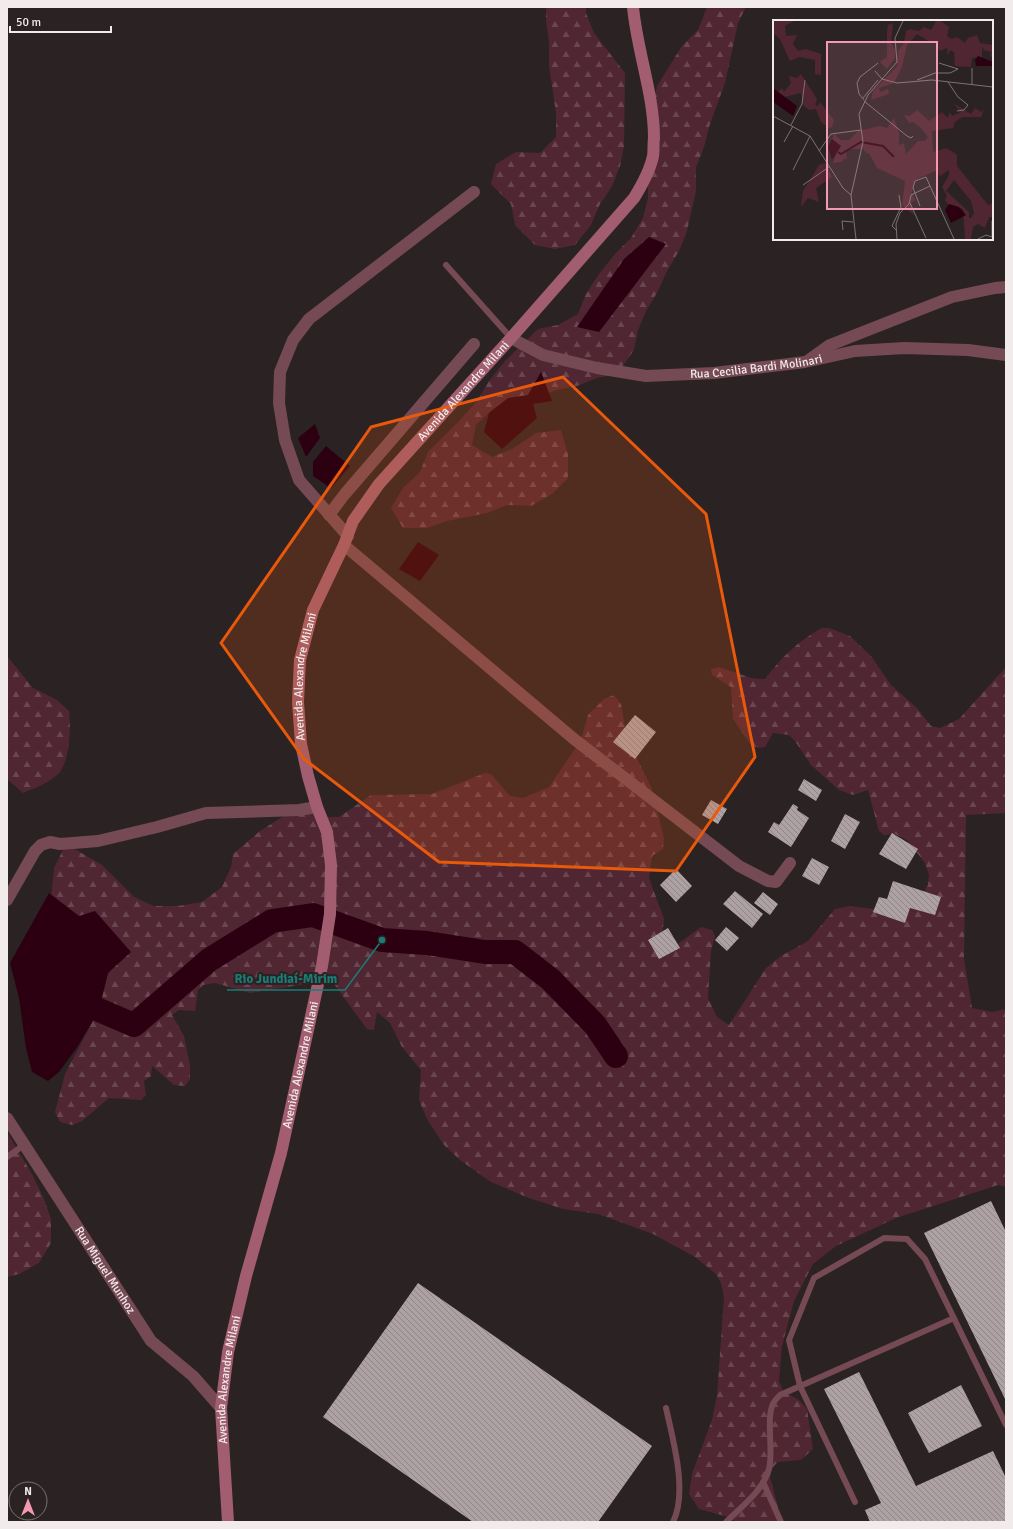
<svg xmlns="http://www.w3.org/2000/svg" width="1013" height="1529" font-family="Signika,sans-serif">
	<style>
		.forest { fill: url(#forest-firs) }
		.water { fill: #2c0011 }
		.lines { fill: none; stroke-linecap: round; stroke-linejoin: round }
		.river { stroke: #2c0011; stroke-width: 24 }
		.building { fill: url(#building-back-hatch) }
		.lane { stroke: #754a55; stroke-width: 6 }
		.street { stroke: #754a55; stroke-width: 12 }
		.secondary { stroke: #a25e70; stroke-width: 12 }
		.marked { fill: #e8590c; fill-opacity: 0.2; stroke: #e8590c; stroke-width: 3; stroke-linejoin: round }
		.labels { text-anchor: middle; dominant-baseline: central; stroke-width: 4; stroke-linejoin: round; paint-order: stroke }
		.street-label { font-size: 12px; fill: #f1ebec; stroke: #2b2224 }
		.inset-river { fill: none; stroke: #2c0011; stroke-width: 2 }
		.inset-road { fill: none; stroke: #7a7274; stroke-width: 1 }
		.view { fill: #f19ab1; fill-opacity: 0.15; stroke: #f19ab1; stroke-width: 2 }
		.inset-edge { fill: none; stroke: #f1ebec; stroke-width: 2 }
		.leader { fill: none; stroke: #1a7c74; stroke-width: 1.5 }
		.callout-dot { fill: #1a7c74; stroke: #2b2224; stroke-width: 1.5 }
		.callout-label { font-size: 13px; text-anchor: middle; font-weight: bold; fill: #1a7c74; stroke: #2b2224; stroke-width: 4; stroke-linejoin: round; paint-order: stroke }
	</style>
	<defs>
		<pattern id="forest-firs" width="22" height="20" patternUnits="userSpaceOnUse"><rect width="22" height="20" fill="#502632"/><path d="M5 1l3.5 6h-7zM16 11l3.5 6h-7z" fill="#6a4650"/></pattern>
		<pattern id="building-back-hatch" width="6" height="6" patternUnits="userSpaceOnUse"><rect width="6" height="6" fill="#ada1a4"/><path d="M-1 5l2 2M0 0l6 6M5-1l2 2" fill="none" stroke="#8f8688"/></pattern>
	</defs>
	<rect width="100%" height="100%" fill="#2b2224"/>
	<path class="forest" d="M546 7H586V13L594 33 625 73 624 146 620 166 612 186 599 206 591 225 575 245 555 249 535 245 515 225 511 204 491 184 496 164 516 152 540 153 556 137V113L549 65V41L546 20Z
		M707 7H746L738 23 725 83 709 127 704 147 696 167V191L687 231 679 251 667 271 658 291 646 311 638 330 634 350 617 374 597 378 577 386 557 390 537 397H513L493 409 476 425 472 445 492 457 512 449 536 433 561 430 568 454V478L552 494 531 506 507 505 487 513 447 521 427 528H403L391 508 403 488 420 472 428 452 460 420 477 401 489 381 505 361 538 329 558 325 578 314 586 294 599 274 615 254 631 238 643 218 648 198V126L657 86 682 46 698 30Z
		M822 628H829L850 636 871 656 891 685 917 708 931 726 940 728 959 719 1006 667V813L966 815 964 959 972 1008 992 1012 1006 1009V1187L998 1185 896 1218 836 1246 813 1264 794 1301 782 1346 779 1381 783 1391 799 1400 807 1409 813 1449 801 1460 778 1462 772 1468 770 1477 782 1522H735L732 1518 699 1509 689 1494 692 1474 712 1420 717 1396 724 1297 721 1283 716 1274 695 1257 653 1234 598 1214 563 1209 529 1198 491 1182 460 1160 444 1145 427 1119 419 1100 421 1070 402 1047 390 1023 377 1012 374 1030 367 1029 331 980 250 993 215 983 203 985 198 990 195 1011 179 1010 172 1015 184 1036 190 1065V1079L185 1086 174 1085 152 1066 151 1076 144 1081 146 1095 141 1100 109 1098 82 1121 72 1125 60 1122 55 1112 65 1074 95 1017 112 961 80 916 55 905 51 900 54 868 66 844 102 865 134 897 154 906H178L202 902 222 887 231 867 233 854 260 831 287 814 306 811 327 817H339L371 795 432 794 485 773 491 774 510 796 523 798 549 787 581 740 588 715 604 699 614 695 621 704 627 738 652 789 664 838 663 849 652 856 649 878 664 919 661 943 671 949 701 927 712 930 715 936 711 951 708 998 717 1017 729 1025 766 968 781 956 808 941 835 909 850 906 880 910 922 894 928 885 929 875 925 863 907 840 895 834 884 835 879 831 868 790 853 795 839 790 811 765 795 741 789 735 773 733 765 747 758 748 751 745 733 719 731 687 712 675 711 669 719 667 751 678 765 679C782 657 798 641 822 628Z
		M7 656 33 688 57 700 69 711C71 727 70 762 58 774 49 783 35 788 23 793L7 779Z
		M7 1132 32 1174 44 1199 51 1219V1243L39 1263 19 1274 7 1277Z"/>
	<path class="water" d="M649 237 666 244 599 332 577 327 624 259Z
		M541 372 552 401 533 404 537 418 502 449 484 432 489 413 508 398 528 395Z
		M315 424 320 438 306 457 298 438Z
		M326 446 350 466 331 488 313 476V462Z
		M418 542 439 555 420 581 399 569Z
		M49 893 79 916 95 911 131 952 108 973 99 1010 78 1046 59 1072 48 1081 32 1072 26 1048 19 998 10 963Z"/>
	<g class="lines">
		<path class="river" d="M99 1010 134 1025 209 960 272 921 313 915 382 940 427 943 485 952H515L550 979 595 1025 616 1056"/>
	</g>
	<path class="building" d="M635 715 656 732 635 759 613 742Z
		M804 779 822 790 816 801 798 790Z
		M711 800 727 809 718 824 702 815Z
		M793 804 798 807 797 810 809 818 791 847 768 832 774 822 779 825Z
		M845 814 860 822 845 849 831 841Z
		M892 833 918 849 906 869 879 854Z
		M812 858 829 867 819 885 802 876Z
		M676 869 692 886 676 902 660 885Z
		M893 881 941 897 935 915 910 908 905 923 873 912 879 897 887 899Z
		M735 891 763 914 752 928 723 904Z
		M763 892 778 904 770 915 754 903Z
		M726 927 739 938 727 951 715 940Z
		M668 928 680 948 659 959 648 940Z
		M991 1201 1006 1232V1401L924 1233Z
		M418 1283 652 1446 598 1522H473L323 1417Z
		M859 1372 916 1486 993 1451 1006 1478V1522H870L865 1510 881 1503 824 1389Z
		M961 1385 982 1426 929 1453 908 1413Z"/>
	<g class="lines">
		<path class="lane" d="M446 265 511 338
			M7 1157 24 1145
			M666 1408C673 1440 688 1492 673 1522
			M763 1482 781 1522
			M855 1502 800 1386 789 1340 814 1278 884 1238 907 1239 925 1259 1006 1425
			M726 1522C741 1507 763 1491 769 1469 774 1451 765 1416 774 1402 776 1399 778 1397 780 1395L954 1318"/>
		<g class="street">
			<path id="s1" d="M511 338 543 355 597 368 646 376 714 373 805 362 855 351 904 348 968 350 1006 355"/>
			<path d="M809 360 830 345 952 297 995 288 1006 287"/>
			<path d="M329 515 344 495 474 344"/>
			<path d="M348 536 299 480 285 440 279 403 280 372 293 340 309 319 474 192"/>
			<path d="M344 545 574 739 739 866 768 881 776 882 790 863"/>
			<path d="M7 900 35 851 41 845 50 842 60 844 98 841 157 827 206 813 299 810 317 807"/>
			<path id="s2" d="M7 1118 151 1341 193 1376 221 1408"/>
		</g>
		<path class="secondary" id="s3" d="M228 1522 221 1408 228 1352 246 1276 281 1153 322 966 330 914 331 865 327 832 317 807 308 776 301 744 298 702 300 660 313 610 344 545 353 521 379 484 511 338 634 198C642 185 650 171 653 156 654 151 653 144 654 138 654 94 637 51 633 7"/>
	</g>
	<path class="marked" d="M563 377 706 514 755 757 676 871 439 862 304 759 221 643 371 427Z"/>
	<g class="labels">
		<g class="street-label">
			<text stroke="none"><textPath href="#s1" startOffset="252">Rua Cecilia Bardi Molinari</textPath></text>
			<text stroke="none"><textPath href="#s3" startOffset="1199">Avenida Alexandre Milani</textPath></text>
			<text stroke="none"><textPath href="#s3" startOffset="863">Avenida Alexandre Milani</textPath></text>
			<text stroke="none"><textPath href="#s3" startOffset="467">Avenida Alexandre Milani</textPath></text>
			<text stroke="none"><textPath href="#s2" startOffset="181">Rua Miguel Munhoz</textPath></text>
			<text stroke="none"><textPath href="#s3" startOffset="143">Avenida Alexandre Milani</textPath></text>
		</g>
	</g>
	<g transform="translate(773 20)">
		<rect width="220" height="220" fill="#2b2224"/>
		<path d="M0 1H21L12 6 13 16 24 15 20 24 25 31 33 29 48 34V55L42 54V40L27 37 17 41 7 19 0 13ZM163 1H168L176 7 174 16 178 19 184 17 192 23 195 18 204 15 207 23 220 25V38L217 36 218 32 211 30 209 27V37L199 38 198 47 182 46 181 32 177 30 175 36 174 28 167 31 162 22H157L144 14 134 25 129 47 121 63 106 68 107 72 115 69 116 74 98 80 100 71 124 46 125 31 131 23 133 11 137 9 146 11 151 7 158 10ZM120 3 118 23 122 30V38L114 49 107 42 114 37V12L115 5ZM28 54 44 79 42 85 45 86 47 82 61 100 59 107 56 108 48 102 43 89 36 90 30 85 28 73 11 77 1 70 5 72 9 68 11 72 18 63 16 56 24 58ZM180 83 198 94 202 88 208 92 211 90 208 97H189L182 102 180 108 159 111 160 132 173 128 180 132 184 135V146L215 185 220 183V197H216L212 208 205 204 200 207 198 219H192L190 189 176 185 172 180 174 176 169 167 176 155V150L167 156 162 151 142 160 139 172 142 180 138 183 141 195 129 185 132 161 104 148 96 133 94 134 90 129H76L73 133 74 140 71 138 69 142 60 143 66 127 59 120 61 114 68 120H76L85 111 107 106 114 108 121 98 126 113V125L131 123 133 134 145 121H152L155 117 148 108 140 102 136 103 131 95 137 96 144 90 156 101 169 92 175 98 176 93 180 96 188 92ZM181 160 198 181 201 193 198 198H196V192L173 171ZM53 143 59 157 43 168 46 182 35 178 28 187 30 171 46 145Z" fill="#502632" fill-rule="evenodd"/>
		<path d="M205 36 220 42V46H203L202 40ZM0 68 24 86 20 96 0 82ZM59 119 68 126 59 140 55 127ZM176 184 186 187 193 195 178 203 172 190Z" fill="#2c0011"/>
		<path class="inset-river" d="M65 132 68 134 88 122 110 126 121 137"/>
		<path class="inset-road" d="M102 51 109 59 124 63 159 60 220 67M144 60 162 53H177L185 49 166 43M175 62 185 77 195 85 191 90 184 91M199 65V48M90 78 105 60M91 80 86 74 84 63 87 57 105 43M91 81 134 116 138 118 140 116M0 96 37 116 70 168 78 175M18 105 29 84 32 60M11 122 20 106M46 131 58 114 88 110M20 150 37 116M30 165 56 147M137 183 153 218M147 186 140 168 142 161 153 157 181 219M219 201V217M70 210 69 201 80 202M123 210 119 206 128 187 126 175M83 219 78 175 90 122 86 94 95 75 124 42 122 18 130 1M124 219 123 204 127 193 136 184 138 175 157 166M205 219 213 215 219 217"/>
		<path class="view" d="M54 22H164V189H54Z"/>
		<rect width="220" height="220" class="inset-edge"/>
	</g>
	<path class="leader" d="M382 940L345 990H227"/>
	<circle class="callout-dot" cx="382" cy="940" r="4"/>
	<g class="callout-label">
		<text x="286" y="983">Rio Jundiaí-Mirim</text>
	</g>
	<rect width="1013" height="1529" fill="none" stroke="#f1ebec" stroke-width="16"/>
	<g transform="translate(28 1501)"><circle r="19" fill="#2b2224" stroke="#7a7274"/>
	<path d="M0-3L7 15L0 10L-7 15Z" fill="#f19ab1"/>
	<text y="-6" font-size="11" font-weight="bold" text-anchor="middle" fill="#f1ebec">N</text>
	</g>
	<path d="M10 26v6h101v-6" fill="none" stroke="#f1ebec" stroke-width="2"/>
	<text x="16" y="26" font-size="12" fill="#f1ebec" stroke="#2b2224" stroke-width="3" paint-order="stroke">50 m</text>
</svg>
